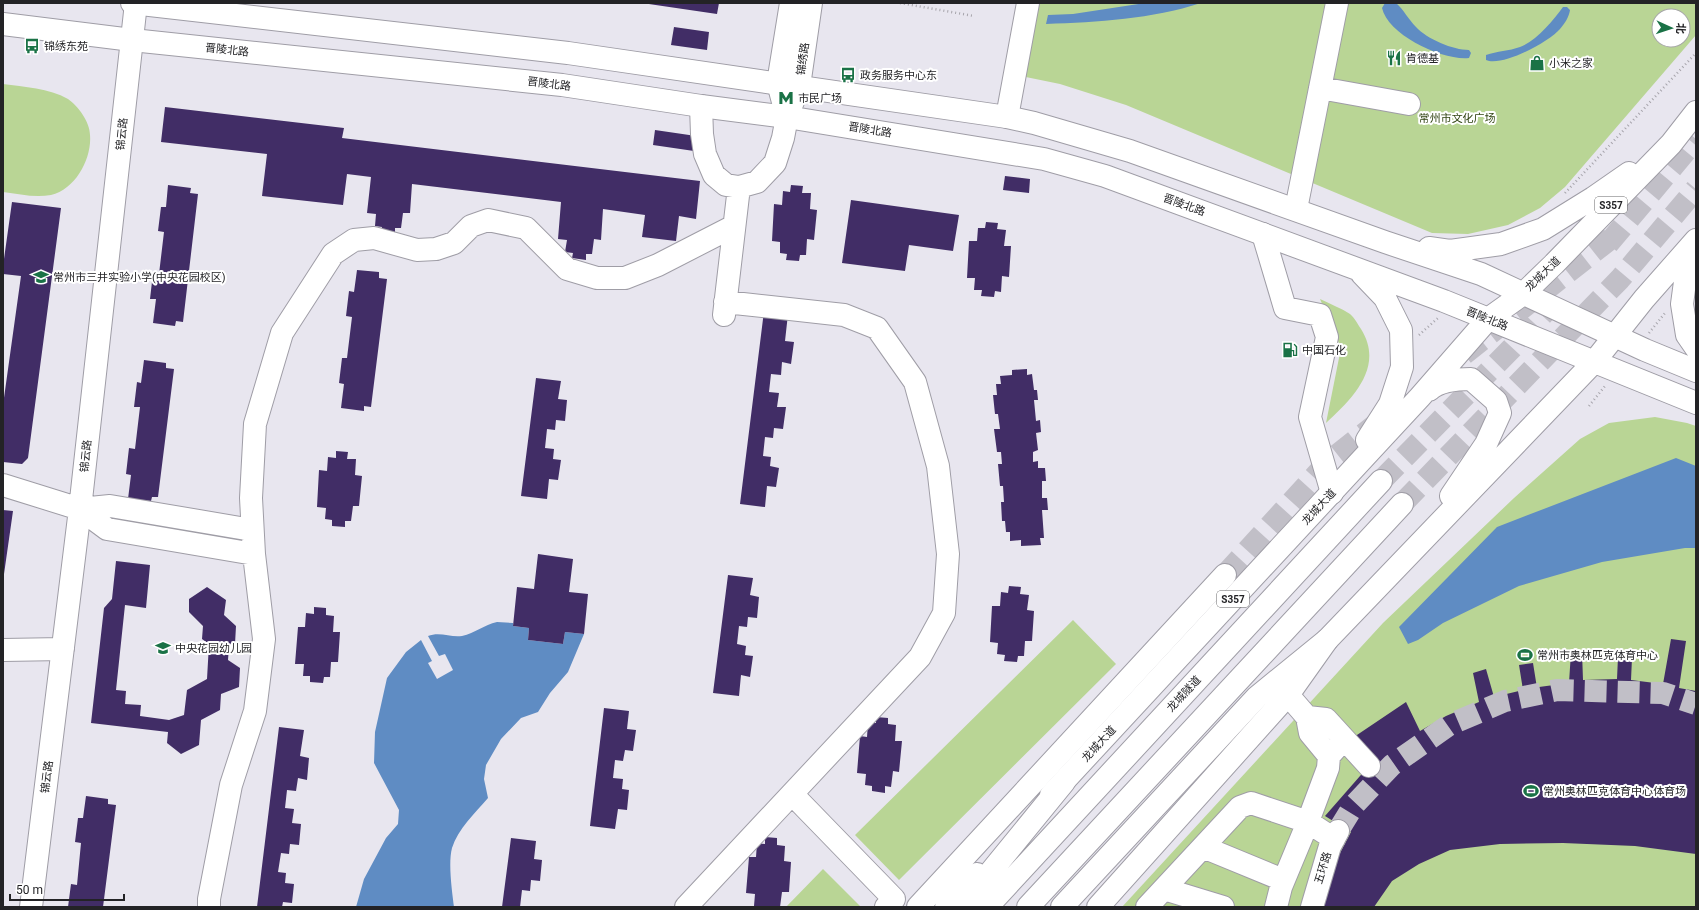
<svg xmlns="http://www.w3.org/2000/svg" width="1699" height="910" font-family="Roboto,'Noto Sans SC',sans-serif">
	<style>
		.green { fill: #b9d595; fill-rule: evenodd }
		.water { fill: #5f8cc3 }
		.building { fill: #412d66 }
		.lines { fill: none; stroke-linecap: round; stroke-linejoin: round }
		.minor-tunnel { stroke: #c1bfc7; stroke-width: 22; stroke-dasharray: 22 11; stroke-linecap: butt }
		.highway-tunnel { stroke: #c1bfc7; stroke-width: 22; stroke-dasharray: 22 11; stroke-linecap: butt }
		.minor-casing { stroke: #9f9da6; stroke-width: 24 }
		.major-casing { stroke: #9f9da6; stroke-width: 24 }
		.highway-casing { stroke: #9f9da6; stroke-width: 24 }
		.path { stroke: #a6a4ab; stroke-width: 2.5; stroke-dasharray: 1 3; stroke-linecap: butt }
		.minor { stroke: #fff; stroke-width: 22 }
		.major { stroke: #fff; stroke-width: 22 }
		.highway { stroke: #fff; stroke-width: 22 }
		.labels { text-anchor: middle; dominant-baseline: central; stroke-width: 4; stroke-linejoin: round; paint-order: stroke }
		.shield { fill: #fff; stroke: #656567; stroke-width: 1 }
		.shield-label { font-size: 10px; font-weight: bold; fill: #232326 }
		.poi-label { font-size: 11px; fill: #232326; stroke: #fff; text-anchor: start }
		.street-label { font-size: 11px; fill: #232326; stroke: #fff }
		.park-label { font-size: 11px; fill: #314413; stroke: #fff }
	</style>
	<rect width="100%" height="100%" fill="#e8e6ef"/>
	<path class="green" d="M1020 3H1696V35L1565 187 1540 208 1508 225 1468 234 1432 233 1126 105 1060 84 1006 73ZM1659 16H1683V40H1659Z
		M3 84C24 87 49 88 68 99 78 106 90 122 90 135 92 158 76 189 51 195 35 198 19 194 3 192Z
		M1320 299C1330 304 1341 308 1350 314 1355 318 1358 325 1361 329 1385 367 1352 399 1326 423L1341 348Z
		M1655 417 1687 423 1696 426V907H1122L1383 623 1514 498 1580 439 1609 423Z
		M1073 620 1116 664 899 880 855 835Z
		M823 869 861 907H786Z"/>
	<path class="water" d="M1145 3H1201C1152 19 1098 22 1046 24L1048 15 1073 14Z
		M1385 3H1396C1404 10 1408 19 1416 27 1427 39 1453 50 1469 50L1471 53 1469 58C1443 61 1388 35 1382 8Z
		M1563 7H1567L1570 10C1569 17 1565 23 1560 29 1549 42 1502 67 1486 60V55C1497 51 1509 51 1520 47 1536 41 1553 21 1563 7Z
		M1676 458 1696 466V548H1685L1602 562 1519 586 1443 623 1418 640 1408 644 1399 627 1497 527Z
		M497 622 513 623V626L529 628 528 640 563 644 565 632 584 634 568 672 550 693 538 712 521 718 501 739 486 765 484 779 488 798C475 813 458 829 452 848 448 863 452 891 454 907H356L364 879 386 838 398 824 399 810 374 763 375 732 387 678 406 652 421 640 432 661 428 663 437 679 453 670 445 654 439 656 428 636C440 631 451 638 462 636 475 633 484 625 497 622Z"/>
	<path class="building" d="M642 3H719L717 14Z
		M674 27 709 32 707 50 671 45Z
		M165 107 344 128 342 138 700 181 696 219 679 216 676 241 642 237 645 215 603 209 601 240 594 239 592 254H586V260L572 258 573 253 565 252 567 240 558 239 561 202 412 184 410 213H403L401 228H395V234L381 233 382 227 375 226 376 214 367 213 371 177 347 174 343 205 262 196 267 154 161 142Z
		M655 130 696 136 694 151 653 145Z
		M1005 176 1030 179 1029 193 1003 190Z
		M168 185 191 188 190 193 198 194 183 322 176 321 175 326 153 323 156 299H150L153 273 159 274 164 232 158 231 161 207H166Z
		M791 185 803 186 802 193H811L810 209 817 210 814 240 807 239 806 255H800L799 261 786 260 787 254 780 253V242L772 241 774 204 782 205 783 191 790 192Z
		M851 200 959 215 953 251 909 245 905 271 842 263Z
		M12 202 61 208 28 458 22 464 3 462V405L21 276 3 274V259H4Z
		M986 222 998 223 997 229 1006 230 1004 246H1011L1009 277 1002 276 1001 292 995 291 994 297 981 296 982 290H974L975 278H967L969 241H977L978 228H985Z
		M357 270 379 272V278L387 279 371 407 364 406V411L341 408 344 384 339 383 342 358H347L352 317 346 316 349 291 354 292Z
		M764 311 788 314 785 341 794 342 791 364 782 362 781 375 771 374 769 392 779 393 777 407H786L783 429 774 428 773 438 765 437 763 456 771 457 770 466 779 468 776 487 767 486 765 507 740 504Z
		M144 360 166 363V368L174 369 158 497H152L151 501 128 499 131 475 126 474 129 448 135 449 140 407H134L137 382 141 383Z
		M1027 369V375L1032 374 1034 390H1037L1038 400H1034L1036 421 1040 420 1041 432 1036 433 1038 450 1033 452V462L1038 461V468H1045L1046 481H1042V498H1047L1048 510H1042L1044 538H1040L1041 545 1021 546V540L1010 541V532H1006L1005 521H1002L1001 502H1004L1003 486H1000L998 464H1002L1001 452H997L994 429H1000L998 414H995L993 395H997L996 384H1001L1000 376 1012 375V370Z
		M536 378 561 381 558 399 567 400 565 421 556 420 555 430 547 429 545 448 554 449 553 459 561 460 558 480 549 479 547 499 521 496Z
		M336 451 348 452 347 459H356L355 475 362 476 359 506H353L351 521H345V527L332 526V520L325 519 326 508 317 507 319 470 327 471 328 457 336 458Z
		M3 510 13 511 4 574H3Z
		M538 554 573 559 569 592 588 594 584 634 565 632 563 644 528 640 529 628 513 626 517 587 534 589Z
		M116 561 150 565 146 608 125 605 116 690 126 691 125 704 141 705 140 716 169 720 184 715 187 690 207 679 209 644 202 639 203 626 189 612V599L207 587 226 600 224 615 236 626 235 644 229 646 228 660 240 668 239 687 221 694 220 710 201 720 199 745 181 754 167 743 168 732 91 723 104 608 112 599Z
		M728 575 753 578 750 595 759 597 757 618 748 617 747 627 739 626 737 644 746 646 745 655 753 656 750 677 741 675 739 696 713 693Z
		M1009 586 1021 587 1020 594 1029 595 1027 610 1034 611 1032 641H1025L1024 656H1018L1017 662 1004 661 1005 655 997 654 998 643 990 642 992 606H1000L1001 592 1008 593Z
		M314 607 326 608V615L334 616 333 632H340L338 662H331L330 677H324L323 683 310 682V676H303L304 664H295L298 627H305L306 613 314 614Z
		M1671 639 1686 641 1679 688 1696 691V854L1635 846 1563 843 1500 844 1450 850 1419 864 1392 881 1374 907H1320L1338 857 1351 832 1325 816 1374 760 1354 737 1406 702 1420 731 1446 716 1479 702 1473 673 1486 669 1494 697 1523 690 1519 665 1533 663 1537 688H1530L1539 687 1569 683 1571 652H1582L1583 680 1617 679 1618 657 1632 658 1631 680 1663 684Z
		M604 708 629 711 627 729 636 730 633 751 625 750 623 761 615 760 613 778 623 779 622 789 629 790 627 810 618 809 615 829 590 826Z
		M876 717 888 718V724L896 725 895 741H902L899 772 893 771 891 787 885 786V793L872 791V786L865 785 866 774 857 773 860 736 867 737 868 723H876Z
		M279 727 304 730 300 756 309 758 307 780 298 778 296 791 287 790 285 808 294 809 292 823 301 824 299 845 290 844 289 854 281 853 278 872 286 873 285 883 294 884 292 903 283 902 282 907H257Z
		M86 796 108 799V804L116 805 103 907H68L71 884 77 885 81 843 75 842 78 818H83Z
		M765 837 777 838V845L785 846 784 861 791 862 789 892H782L780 907 754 906 755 894 746 893 749 857H756L757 843 765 844Z
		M511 838 536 841 534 859 542 860 540 881 531 880 530 891 522 890 520 907H502Z"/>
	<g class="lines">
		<path class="minor-tunnel" d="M1338 831 1354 805 1392 765 1449 725 1505 701 1557 690 1663 693 1696 704"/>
		<path class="highway-tunnel" d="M1608 244 1696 139
			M1464 354 1619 232
			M1381 481 1512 348 1563 292
			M1402 504 1620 279 1696 189
			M1225 575 1328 462 1379 422"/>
		<g class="minor-casing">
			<path id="minor" d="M1320 88 1409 104
				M783 102 778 83 791 3
				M701 106 702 134 705 154 714 175 726 185 739 187 757 182 775 163 783 138 787 117 799 86 811 3
				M1007 117 1028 3
				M1296 209 1337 3
				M1263 234 1285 308 1320 315 1327 337 1310 417 1332 493
				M724 315 739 187
				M3 485 80 509 107 529 254 554
				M80 509 110 506 252 530
				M3 650 63 649
				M1288 695 1307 717 1310 733 1329 756
				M1307 717 1326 719 1369 766
				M792 794 894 899 886 907
				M1203 847 1283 880
				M1164 889 1223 907
				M31 907 80 509 136 3
				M209 907V899L231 785 255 711 264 639 254 554 251 498 255 424 282 333 333 254 354 240 374 238 417 250 436 249 454 243 471 226 488 220 526 228 567 269 597 278H625L658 265 734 226
				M686 907 920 657 944 613 948 554 938 466 915 382 877 328 844 315 725 302
				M1147 907 1240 807 1251 803 1308 822 1334 839
				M1276 907 1281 887 1306 827 1328 768 1329 756 1344 739
				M1312 907 1330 846 1338 831"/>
		</g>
		<g class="major-casing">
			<path id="major" d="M132 3 568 53 1007 117 1034 123 1130 151 1385 242 1481 274 1645 350 1696 371
				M3 24 132 40 562 85 701 106 787 117 1044 159 1105 176 1444 301 1696 403
				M1429 248 1450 251 1501 244 1543 229 1593 198 1629 173
				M1696 250 1687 267 1682 304 1687 335 1696 348
				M1362 274 1385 298 1401 330 1402 367 1390 404 1367 440
				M1429 390C1440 380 1457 379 1471 379L1496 401 1500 413 1486 444 1451 496
				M1051 795 1420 397 1488 319 1523 294 1554 264 1671 144 1696 112
				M946 907 977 874
				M1098 907 1288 695 1327 640 1594 362 1644 299 1696 240"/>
		</g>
		<g class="highway-casing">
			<path id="highway" d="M918 907 1225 575
				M962 907 1064 782
				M987 907 1381 481
				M1028 907 1402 504
				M1062 907 1257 697 1327 640"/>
		</g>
		<path class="path" d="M900 3 974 16
			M1565 193 1696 53
			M1649 333 1665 313
			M1419 335 1438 318
			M1589 406 1605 386"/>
		<use href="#minor" class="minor"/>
		<use href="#major" class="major"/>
		<use href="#highway" class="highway"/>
	</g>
	<defs>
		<g id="bus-bare" transform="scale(1.2)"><path d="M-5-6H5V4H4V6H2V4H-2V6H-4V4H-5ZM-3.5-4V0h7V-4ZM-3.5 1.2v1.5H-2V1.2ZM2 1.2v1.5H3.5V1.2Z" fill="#1a7246" stroke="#fff" stroke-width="2.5" paint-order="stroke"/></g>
		<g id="restaurant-bare" transform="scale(1.2)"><path d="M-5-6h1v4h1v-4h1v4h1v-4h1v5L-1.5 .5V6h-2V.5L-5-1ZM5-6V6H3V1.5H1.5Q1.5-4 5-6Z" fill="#1a7246" stroke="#fff" stroke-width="2.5" paint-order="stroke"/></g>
		<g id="shop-bare" transform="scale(1.2)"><path d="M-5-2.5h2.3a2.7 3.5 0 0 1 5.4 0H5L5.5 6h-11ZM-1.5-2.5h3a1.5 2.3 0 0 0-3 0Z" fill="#1a7246" stroke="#fff" stroke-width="2.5" paint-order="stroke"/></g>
		<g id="metro-bare" transform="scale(1.2)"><path d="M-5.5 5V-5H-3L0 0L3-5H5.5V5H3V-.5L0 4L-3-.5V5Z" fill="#1a7246" stroke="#fff" stroke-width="2.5" paint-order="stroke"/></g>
		<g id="school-bare" transform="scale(1.2)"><path d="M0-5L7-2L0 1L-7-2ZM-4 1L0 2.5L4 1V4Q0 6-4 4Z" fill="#1a7246" stroke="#fff" stroke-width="2.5" paint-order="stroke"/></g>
		<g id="fuel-bare" transform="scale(1.2)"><path d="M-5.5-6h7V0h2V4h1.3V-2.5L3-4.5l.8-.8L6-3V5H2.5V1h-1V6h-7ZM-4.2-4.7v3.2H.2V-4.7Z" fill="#1a7246" stroke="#fff" stroke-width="2.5" paint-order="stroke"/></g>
		<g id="stadium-bare" transform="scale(1.2)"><path d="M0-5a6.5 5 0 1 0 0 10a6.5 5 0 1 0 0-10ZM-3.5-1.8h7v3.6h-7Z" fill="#1a7246" stroke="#fff" stroke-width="2.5" paint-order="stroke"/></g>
	</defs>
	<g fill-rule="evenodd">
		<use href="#bus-bare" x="32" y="46"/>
		<use href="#restaurant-bare" x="1394" y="58"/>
		<use href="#shop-bare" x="1537" y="63"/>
		<use href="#bus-bare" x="848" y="75"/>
		<use href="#metro-bare" x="786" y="98"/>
		<use href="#school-bare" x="41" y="277"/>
		<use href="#fuel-bare" x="1290" y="350"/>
		<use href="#school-bare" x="163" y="648"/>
		<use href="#stadium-bare" x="1525" y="655"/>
		<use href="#stadium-bare" x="1531" y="791"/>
	</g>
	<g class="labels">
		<g class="shield">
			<rect x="1595" y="197" width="32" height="16" rx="3"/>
			<rect x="1217" y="591" width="32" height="16" rx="3"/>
		</g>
		<g class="shield-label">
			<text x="1611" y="205">S357</text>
			<text x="1233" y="599">S357</text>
		</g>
		<g class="poi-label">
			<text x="44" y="46">锦绣东苑</text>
			<text x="1406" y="58">肯德基</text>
			<text x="1549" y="63">小米之家</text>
			<text x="860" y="75">政务服务中心东</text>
			<text x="798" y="98">市民广场</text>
			<text x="53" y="277">常州市三井实验小学(中央花园校区)</text>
			<text x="1302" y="350">中国石化</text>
			<text x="175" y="648">中央花园幼儿园</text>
			<text x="1537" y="655">常州市奥林匹克体育中心</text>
			<text x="1543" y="791">常州奥林匹克体育中心体育场</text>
		</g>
		<g class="street-label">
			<text transform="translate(227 50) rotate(6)">晋陵北路</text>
			<text transform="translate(803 59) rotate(-82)">锦绣路</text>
			<text transform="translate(549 84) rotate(7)">晋陵北路</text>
			<text transform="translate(870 130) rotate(9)">晋陵北路</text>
			<text transform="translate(122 134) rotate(-84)">锦云路</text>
			<text transform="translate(1184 205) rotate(20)">晋陵北路</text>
			<text transform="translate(1543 274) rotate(-44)">龙城大道</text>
			<text transform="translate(1487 319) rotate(22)">晋陵北路</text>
			<text transform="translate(86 456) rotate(-84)">锦云路</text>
			<text transform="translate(1319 507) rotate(-47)">龙城大道</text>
			<text transform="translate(1184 694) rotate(-47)">龙城隧道</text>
			<text transform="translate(1099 744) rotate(-47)">龙城大道</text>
			<text transform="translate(47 777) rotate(-83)">锦云路</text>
			<text transform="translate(1323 868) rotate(-73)">五环路</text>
		</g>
		<g class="park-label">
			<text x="1457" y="118">常州市文化广场</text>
		</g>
	</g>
	<rect width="1699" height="910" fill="none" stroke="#232326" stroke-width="8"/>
	<g transform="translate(1671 28) rotate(93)"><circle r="19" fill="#ffffff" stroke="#a7a7a8"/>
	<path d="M0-3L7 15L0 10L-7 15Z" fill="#1a7246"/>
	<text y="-6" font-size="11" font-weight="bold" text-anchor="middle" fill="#232326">北</text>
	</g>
	<path d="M10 894v6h114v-6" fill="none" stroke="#232326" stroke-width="2"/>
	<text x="16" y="894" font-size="12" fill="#232326" stroke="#ffffff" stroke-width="3" paint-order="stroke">50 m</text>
</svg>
